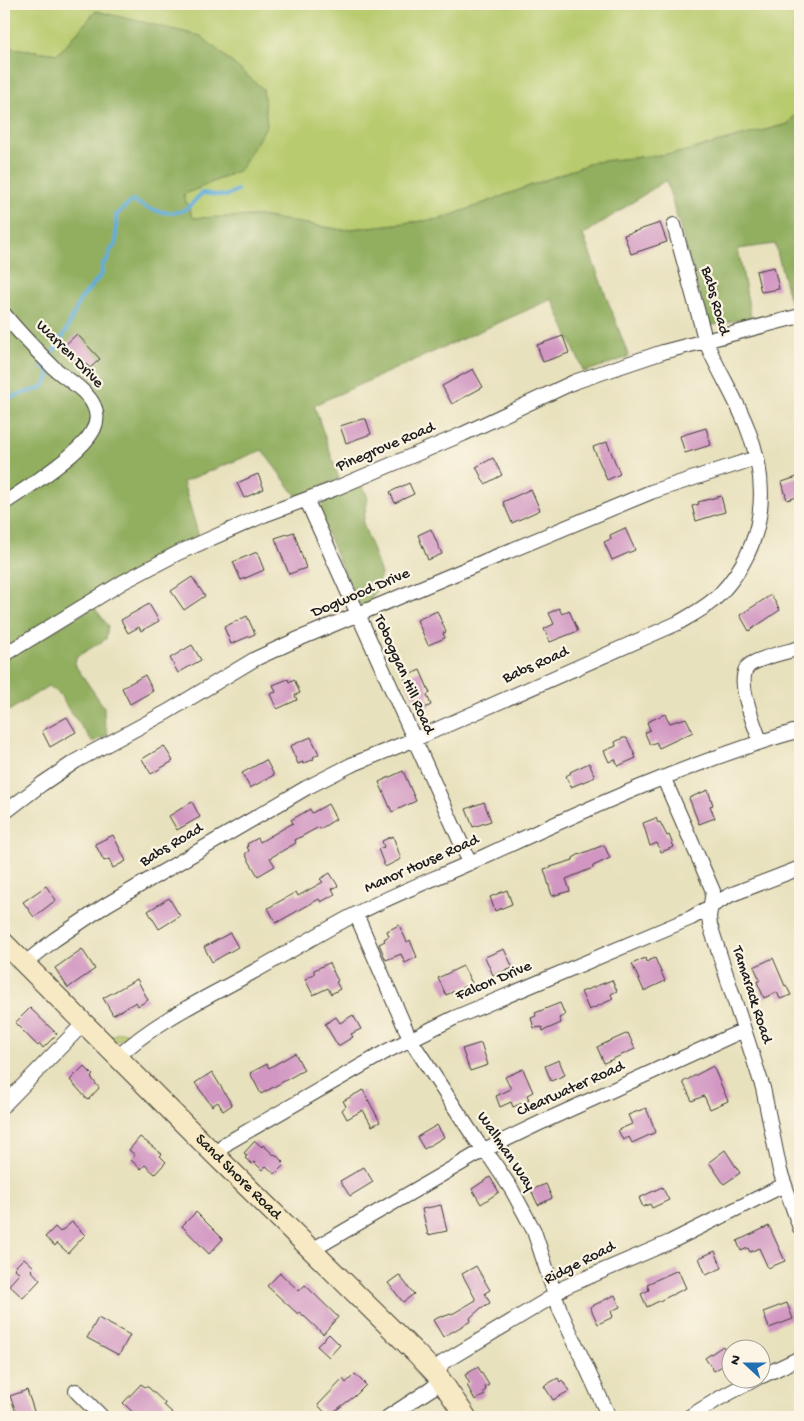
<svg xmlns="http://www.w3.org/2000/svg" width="804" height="1421" font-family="'Gochi Hand',sans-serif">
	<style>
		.green { fill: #b8cb6e; stroke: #6a7445 }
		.forest { fill: #92af61; stroke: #57663e }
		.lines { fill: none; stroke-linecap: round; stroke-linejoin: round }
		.stream { stroke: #62adda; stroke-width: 4 }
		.building { fill: #d196c2 }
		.street-casing { stroke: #3b3a34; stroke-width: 16 }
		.secondary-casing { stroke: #3b3a34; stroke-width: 22 }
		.street { stroke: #fff; stroke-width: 14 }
		.secondary { stroke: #f7e9c3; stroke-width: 20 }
		.labels { text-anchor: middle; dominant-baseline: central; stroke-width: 4.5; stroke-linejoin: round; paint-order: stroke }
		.street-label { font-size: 16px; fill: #1c1c1c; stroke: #fcf5e5 }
	</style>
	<rect width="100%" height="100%" fill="#fcf5e5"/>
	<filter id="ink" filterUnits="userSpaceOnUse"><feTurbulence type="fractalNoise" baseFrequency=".02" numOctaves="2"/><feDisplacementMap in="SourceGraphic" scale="10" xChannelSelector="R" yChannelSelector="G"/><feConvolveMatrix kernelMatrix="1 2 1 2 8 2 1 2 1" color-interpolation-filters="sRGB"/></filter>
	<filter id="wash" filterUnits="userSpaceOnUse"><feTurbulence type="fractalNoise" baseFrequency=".0096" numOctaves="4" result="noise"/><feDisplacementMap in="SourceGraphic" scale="20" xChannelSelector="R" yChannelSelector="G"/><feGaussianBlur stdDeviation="1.12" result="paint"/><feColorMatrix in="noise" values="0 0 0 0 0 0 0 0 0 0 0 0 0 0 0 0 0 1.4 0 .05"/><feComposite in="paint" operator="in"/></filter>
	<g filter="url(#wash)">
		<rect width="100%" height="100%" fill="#e8e1bd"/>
		<path class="green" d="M4 4H800V108L788 124 678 153 594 162 441 219 342 230 259 216 193 218 183 195 240 170 96 11 58 54 4 47Z
			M121 1032 128 1034 129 1037 115 1041 109 1037Z"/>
		<path class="forest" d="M96 11 201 36 263 89 267 125 240 170 183 195 193 218 259 216 342 230 441 219 594 162 678 153 788 124 800 108V301L791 305 775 244 738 249 751 317 709 326 666 180 583 235 629 357 584 372 552 299 314 405 339 479 297 497 262 450 183 482 199 537 4 648V47L58 54Z
			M361 482 368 498 363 523 381 574 376 590 367 607 358 604 320 517V508L326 500Z
			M94 607 108 626 106 639 76 657 75 665 104 707V719L108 735 93 742 69 710 59 693 48 686 4 714V660Z"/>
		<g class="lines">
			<path class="stream" d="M54 351 66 331 80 300 102 274V265L109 258V252L116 244V215L133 200C145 209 169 217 184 210 190 207 197 198 202 193L226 196 237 190
				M4 401C10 398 16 395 23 393 38 389 45 391 50 373L42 366"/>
		</g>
		<g id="blocks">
			<path class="building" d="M660 223 667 242 631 254 624 235Z
				M774 267 779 289 761 292 756 271Z
				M77 334 100 359 90 368 85 363 82 366 64 346Z
				M563 336 569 353 543 362 537 345Z
				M473 369 483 387 452 404 442 386Z
				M362 419H366L371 434 346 443 340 426Z
				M706 428 711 445 685 453 680 436Z
				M607 442 620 474 607 480 593 447Z
				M493 458 502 475 485 484 476 467Z
				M258 474 264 489 244 498 237 483Z
				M800 476V496L787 500 782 482Z
				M409 483 414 494 395 503 390 492Z
				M531 489 540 510 512 523 503 502Z
				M721 496 725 512 696 521 692 506 699 504 698 502Z
				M625 528 635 550 612 560 604 542 611 539 610 535Z
				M431 529 442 554 428 560 418 535Z
				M294 532 306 568 289 574 275 538Z
				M257 552 264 570 241 580 233 562Z
				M192 577 205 596 184 610 171 591Z
				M771 595 780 610 749 631 740 615Z
				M149 604 159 621 141 631 139 627 128 633 121 620Z
				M559 608 562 614 569 610 578 631 550 642 544 629 554 624 549 613Z
				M437 611 446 632 443 633 445 638 428 645 417 620Z
				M247 616 255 634 231 644 224 627Z
				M192 645 201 660 178 673 170 658Z
				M420 670 430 693 427 695 431 705 419 711 404 677Z
				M145 675 153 691 130 704 122 688Z
				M288 679 289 682 294 679 300 693 295 695 297 700 277 709 270 694 276 692 273 685Z
				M665 714 670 723 686 718 693 732 659 748 656 742 650 745 645 733 650 730 647 722Z
				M67 717 76 732 50 747 42 731Z
				M311 737 319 754 313 757 314 759 303 764V762L298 764 290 746Z
				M623 738H627L636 758 618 766 615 759 609 762 604 751 616 746 615 742Z
				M164 746 173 761 151 774 142 759Z
				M266 760 274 775 250 788 242 773Z
				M589 763 595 777 571 787 566 776 571 773 570 772Z
				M403 771 416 801 392 812 379 782Z
				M708 790 713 805 710 806 715 818 699 824 689 798Z
				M192 802 200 817 177 830 169 816Z
				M484 802 491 821 473 827 466 809Z
				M328 804 336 819 320 829 319 827 295 840 296 843 270 858 275 866 258 876 245 854 249 851 247 847 248 846 247 844 258 838 260 842 293 823 291 820 310 809 312 813Z
				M656 818 658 823 660 822 667 836 669 835 674 847 661 852 657 843 650 846 643 823Z
				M113 835 126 861 113 868 109 859 104 861 95 844Z
				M393 836 401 859 385 867 378 849 384 847 382 841Z
				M604 845 610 858 593 866V868L566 879 570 891 552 896 544 869 573 860V858L578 855Z
				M330 873 338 886 332 889 335 894 321 902 319 899 276 923 268 908 296 892 298 896 323 882 320 879Z
				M46 886 56 900 34 917 23 902Z
				M507 890 512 904 495 911 490 897Z
				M169 898 180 916 159 929 148 911Z
				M399 925 407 942 410 940 417 957 405 963 401 954 386 960 379 944 385 941 384 939 389 936 387 931Z
				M230 933 238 947 212 962 204 947Z
				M82 949 95 969 68 988 55 968Z
				M504 949 513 968 493 975 485 957Z
				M645 958 646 962 655 958 665 981 644 991 632 964Z
				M773 958 785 986 786 985 791 995 780 999 777 992 764 998 757 982 760 980 754 967Z
				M329 963 338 981 336 982 340 989 331 994 328 988 313 995 305 979 314 974V970Z
				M463 966 472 983 446 995 438 978Z
				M137 979 148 1000 138 1006 136 1002 113 1015 103 998Z
				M612 980 617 991 611 994 613 999 589 1010 581 992Z
				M560 1003 565 1015 559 1018 561 1023 543 1031 542 1027 534 1028 531 1018 536 1016 535 1013Z
				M30 1008 57 1034 43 1048 40 1044 38 1046 15 1023Z
				M353 1015 361 1029 351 1034 353 1037 338 1046 325 1024 336 1017 340 1023Z
				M628 1033 635 1049 604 1063 597 1047Z
				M481 1043 488 1065 470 1071 462 1049Z
				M295 1053 304 1070 261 1094 250 1073 267 1064 269 1068Z
				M559 1060 565 1075 551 1081 545 1066Z
				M84 1066 93 1075 91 1077 99 1088 88 1100 70 1080Z
				M713 1066 728 1101 710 1109 704 1096 692 1101 683 1082Z
				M523 1069 533 1092 527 1095 529 1100 513 1107 511 1102 500 1107 496 1096 511 1089 505 1077Z
				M212 1072 232 1105 223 1111 218 1102 212 1106 195 1083Z
				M363 1090 380 1122 372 1126 363 1110 347 1119 342 1110 346 1106 343 1101Z
				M646 1108 656 1132 632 1143 629 1137 623 1140 618 1130 632 1124 628 1115Z
				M437 1125 444 1137 424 1149 417 1137Z
				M140 1137 162 1154 160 1156 166 1162 155 1174 145 1165 141 1169 131 1160 135 1155 129 1150Z
				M255 1141 262 1147 263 1145 274 1155 275 1154 285 1164 275 1174 266 1166 262 1170 254 1162 252 1164 245 1158 247 1156 244 1153Z
				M725 1150 740 1173 724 1184 709 1162Z
				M364 1167 373 1182 350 1196 340 1181Z
				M490 1177 499 1192 481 1204 472 1189Z
				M546 1184 552 1198 538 1205 531 1190Z
				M662 1187 669 1200 652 1208 650 1204 643 1207 639 1198Z
				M441 1205 447 1231 428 1235 422 1209Z
				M196 1212 223 1239 209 1254 182 1226Z
				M72 1222 85 1235 68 1253 57 1243 55 1246 45 1237 55 1227 60 1232Z
				M769 1226 785 1261 768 1268 759 1248 750 1252 748 1248 741 1251 737 1241Z
				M715 1251 722 1268 706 1275 699 1258Z
				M24 1258 34 1267 31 1270 40 1280 23 1298 9 1285 20 1273 14 1268Z
				M476 1266 490 1290 485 1293 490 1303 481 1308 470 1318 471 1321 443 1337 433 1320 442 1316V1317L454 1313 476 1300 462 1274Z
				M678 1270 686 1288 647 1307 641 1294 649 1290 647 1284Z
				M280 1273 299 1291 305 1285 338 1317 323 1334 304 1316 299 1312 298 1314 267 1286Z
				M399 1275 414 1294 403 1302 388 1283Z
				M615 1295 620 1307 611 1311 613 1317 598 1324 590 1307Z
				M787 1303 793 1319 769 1328 763 1312Z
				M98 1318 130 1335 119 1355 87 1338Z
				M329 1334 340 1345 329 1357 317 1346Z
				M723 1346 729 1357 725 1360 727 1363 714 1371 705 1358Z
				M478 1367 489 1385 485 1387 486 1390 483 1392 485 1395 475 1400 467 1385 470 1384 465 1375Z
				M355 1374 366 1385 355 1396 328 1416 318 1405 343 1379 346 1383Z
				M558 1378 560 1382 562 1380 569 1391 553 1400 544 1386Z
				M141 1384 145 1387H148L165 1403 164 1405 177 1417H138L123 1403Z
				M27 1390 36 1417H18L10 1396Z"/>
		</g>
	</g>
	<g filter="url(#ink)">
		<use href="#blocks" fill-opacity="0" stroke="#3b3a34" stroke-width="1"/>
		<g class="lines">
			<g class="street-casing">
				<path id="street" d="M4 314C18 332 36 350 53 367 66 379 87 390 94 406 98 414 97 424 92 432 80 454 27 488 4 503
					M307 501 470 863
					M4 655 123 582 178 553 264 515 334 489 463 434 574 382 663 352 800 316
					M760 741C755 725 732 675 751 664 765 656 786 652 800 648
					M664 779 713 891 709 917 710 925 763 1088 780 1171 800 1228
					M4 813 42 784 76 761 167 712 255 659 296 640 651 492 756 458
					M356 914 410 1039 476 1140 492 1160 512 1190 534 1231 560 1310 609 1417
					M24 964 54 940 106 905 306 788 351 765 413 740 678 623C693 614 709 606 721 593 765 545 771 486 747 427 736 398 718 371 706 342 702 329 699 315 695 302 688 276 681 251 674 225
					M118 1057C153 1022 210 996 253 972 288 953 321 932 356 914 398 892 442 876 485 856 587 809 692 761 800 730
					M4 1105 83 1024
					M215 1155 227 1143 387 1051 454 1018 691 918 730 895 800 868
					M312 1250 484 1150 540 1123 744 1030
					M762 1376 800 1358
					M76 1391 102 1417
					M388 1417 434 1387 442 1363 547 1300 565 1287 670 1242 784 1185
					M689 1417 720 1398 757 1378"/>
			</g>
			<g class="secondary-casing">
				<g id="secondary">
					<path id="s1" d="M4 943 215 1155 415 1352 438 1376 466 1417"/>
				</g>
			</g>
			<use href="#street" class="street"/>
			<use href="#secondary" class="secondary"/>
		</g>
	</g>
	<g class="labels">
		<g class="street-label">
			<text transform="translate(714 301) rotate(74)">Babs Road</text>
			<text transform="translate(69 355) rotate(45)">Warren Drive</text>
			<text transform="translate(386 448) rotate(-23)">Pinegrove Road</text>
			<text transform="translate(361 594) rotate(-23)">Dogwood Drive</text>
			<text transform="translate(536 666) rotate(-24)">Babs Road</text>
			<text transform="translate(403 675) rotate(66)">Toboggan Hill Road</text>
			<text transform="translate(172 846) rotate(-31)">Babs Road</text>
			<text transform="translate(422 865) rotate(-24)">Manor House Road</text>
			<text transform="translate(494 982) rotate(-23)">Falcon Drive</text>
			<text transform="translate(751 995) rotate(72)">Tamarack Road</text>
			<text transform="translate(571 1090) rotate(-24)">Clearwater Road</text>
			<text transform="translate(505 1152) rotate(56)">Wallman Way</text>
			<text stroke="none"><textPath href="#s1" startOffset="331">Sand Shore Road</textPath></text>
			<text transform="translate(580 1264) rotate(-27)">Ridge Road</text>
		</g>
	</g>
	<rect width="804" height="1421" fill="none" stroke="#fcf5e5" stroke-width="20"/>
	<g transform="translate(746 1364) rotate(291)"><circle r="24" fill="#fcf5e5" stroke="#a29e95"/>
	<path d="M0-4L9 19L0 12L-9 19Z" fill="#1f6fb2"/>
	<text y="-8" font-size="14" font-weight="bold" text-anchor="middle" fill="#1c1c1c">N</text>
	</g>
</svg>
